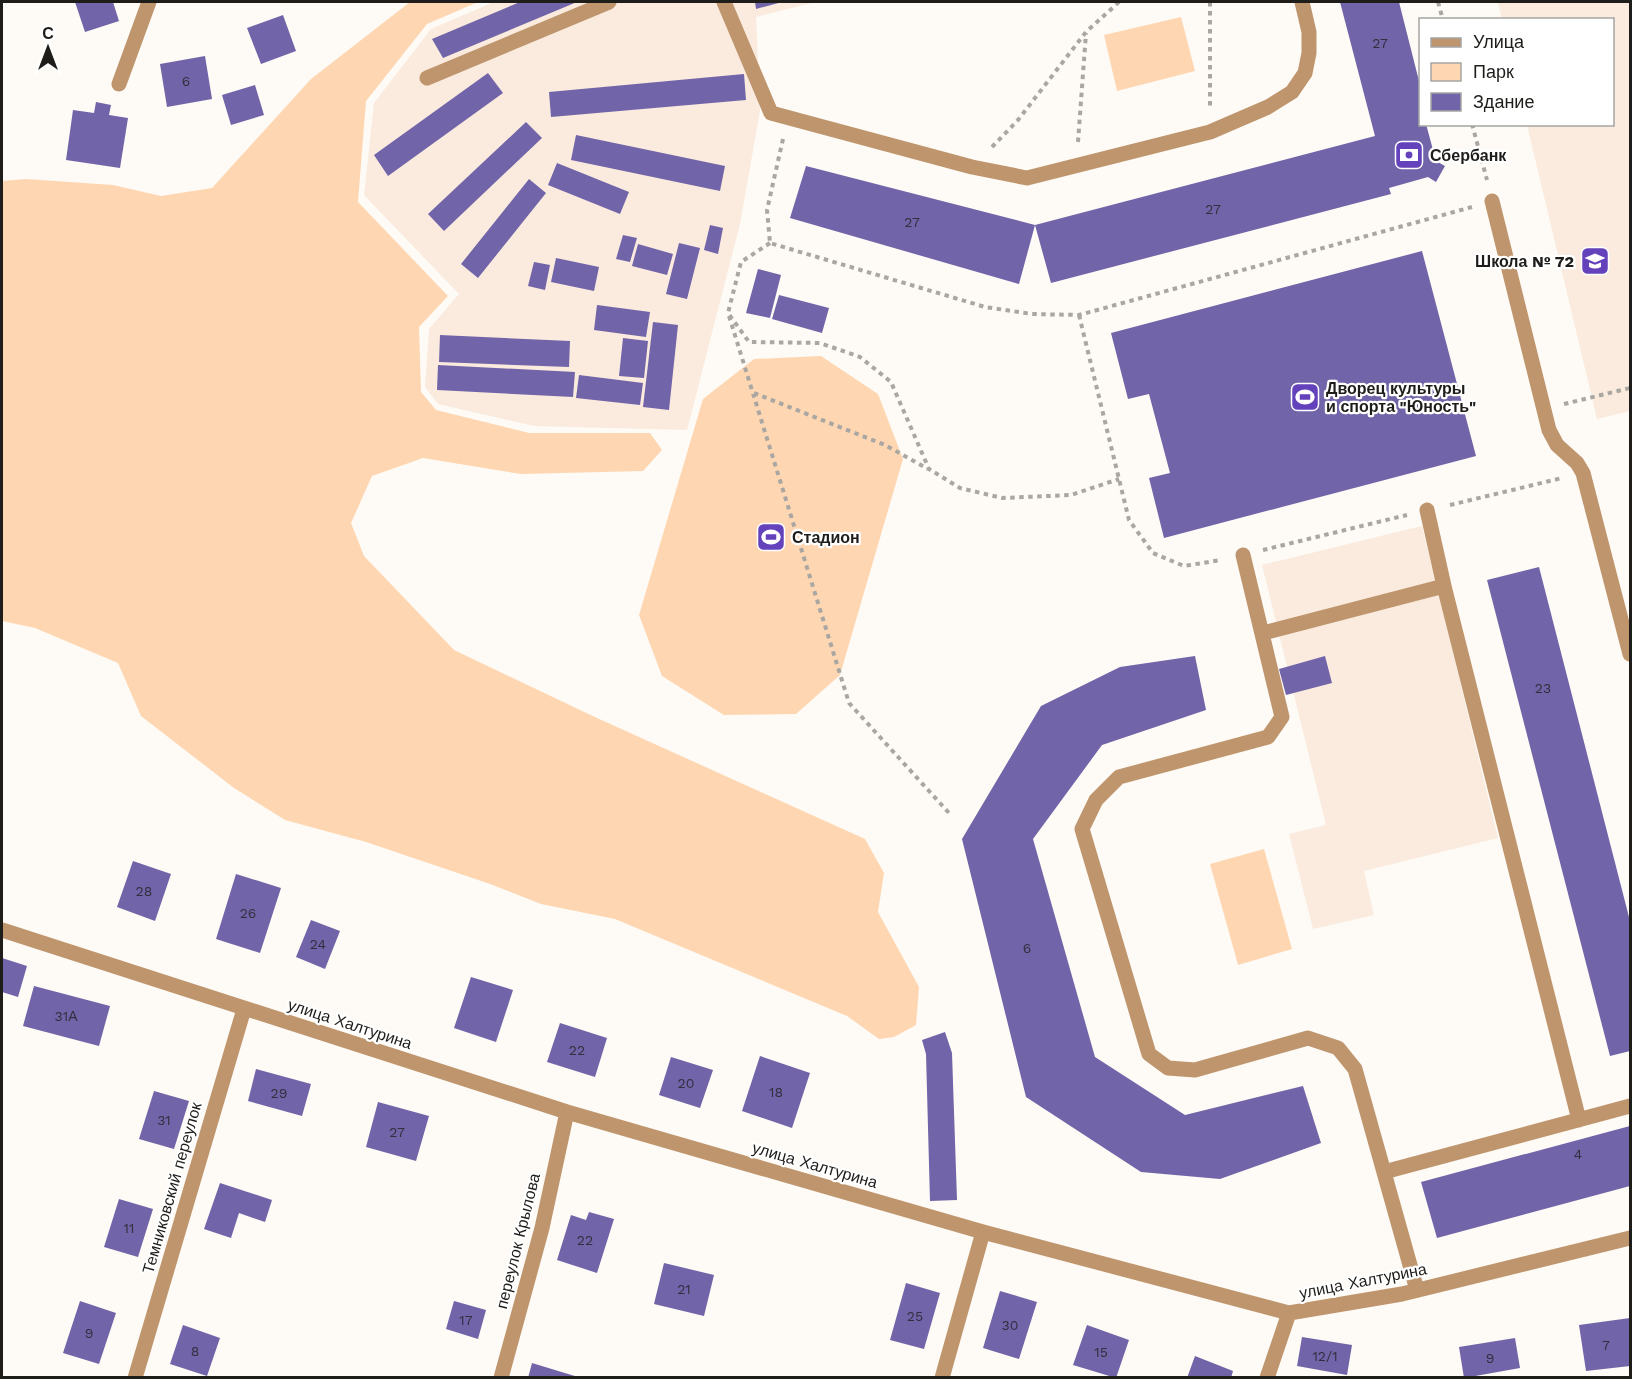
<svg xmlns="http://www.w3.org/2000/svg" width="1632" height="1379" font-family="'Work Sans',sans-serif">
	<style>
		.built { fill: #faebde }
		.green { fill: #fed7b2 }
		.building { fill: #7164a8 }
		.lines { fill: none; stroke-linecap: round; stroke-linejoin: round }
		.path { stroke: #aaa6a2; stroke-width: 4; stroke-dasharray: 4.5 4.5; stroke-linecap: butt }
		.lane { stroke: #be956d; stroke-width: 15 }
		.street { stroke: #be956d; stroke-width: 15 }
		.labels { text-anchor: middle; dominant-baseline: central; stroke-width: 4.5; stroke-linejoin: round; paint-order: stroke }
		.number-label { font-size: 14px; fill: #342f3e }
		.poi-label { font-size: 16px; font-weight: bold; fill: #1f1d1a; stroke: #fff; text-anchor: start }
		.street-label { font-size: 16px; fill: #1f1d1a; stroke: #fff }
	</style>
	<rect width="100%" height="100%" fill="#fefaf5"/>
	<path class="built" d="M494 2H815L756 17 760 111 740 224 687 430 534 426 438 404 425 387 429 329 459 294 364 195 374 103 431 29Z
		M1498 2H1630V411L1597 419 1527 125 1612 124V20L1502 19Z
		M1422 526 1498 838 1364 871 1374 915 1313 929 1289 834 1326 825 1262 565Z"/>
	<path class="green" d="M410 2H478L427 24 366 101 358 202 448 296 419 327 421 392 436 410 529 433H650L662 450 643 471 521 474 423 458 372 476 351 523 364 556 454 650 597 718 865 839 884 873 878 912 919 987 916 1025 894 1037 879 1039 847 1016 615 919 541 904 490 884 366 842 285 820 234 788 141 716 118 663 35 628 2 621V181L26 179 113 185 161 196 212 188 311 79Z
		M1181 17 1195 71 1117 91 1104 35Z
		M821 356 878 394 903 459 840 675 796 714 724 715 662 676 639 615 703 399 754 359Z
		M1264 849 1292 949 1238 965 1210 864Z"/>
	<path class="building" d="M75 2H113L119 21 85 32Z
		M520 2H577L443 58 432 39Z
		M755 2H782L756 9Z
		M1340 2H1399L1420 85V124H1426L1436 161 1445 166 1436 182 1428 177 1389 188 1391 194 1051 283 1035 225 1375 136Z
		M283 15 296 51 261 64 247 28Z
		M205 56 212 99 167 107 160 64Z
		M488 73 503 93 388 176 374 155Z
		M744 74 746 100 551 117 549 92Z
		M255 85 264 115 231 125 222 95Z
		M96 102 111 105 109 115 128 118 120 168 66 160 73 110 94 113Z
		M526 122 542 138 444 231 428 214Z
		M576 135 725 166 720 191 571 160Z
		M557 163 629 192 620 214 548 185Z
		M806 166 1035 225 1019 284 790 218Z
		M529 179 546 193 478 278 461 264Z
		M710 225 723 228 718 254 704 250Z
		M623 235 637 238 630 262 616 259Z
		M679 243 700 248 687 299 666 294Z
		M638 244 673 254 667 275 632 266Z
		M1422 251 1476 456 1164 538 1149 478 1170 473 1149 394 1128 399 1111 333Z
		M556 258 599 267 594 291 551 282Z
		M534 262 550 265 545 290 528 286Z
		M758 269 781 275 770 318 746 313Z
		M779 295 829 308 822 333 772 319Z
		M597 305 650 312 646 337 594 330Z
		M653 322 678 325 669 410 643 407Z
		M440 335 570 341 569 367 439 362Z
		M623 338 648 341 644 378 619 376Z
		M438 365 575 372 573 397 437 390Z
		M579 375 643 383 640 405 576 398Z
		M1539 567 1630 921V1051L1610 1056 1487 580Z
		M1195 656 1206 710 1102 745 1033 839 1095 1057 1185 1115 1303 1086 1321 1143 1220 1179 1141 1172 1026 1097 962 839 1041 706 1120 667Z
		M1325 656 1332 683 1286 695 1279 669Z
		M133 861 171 874 155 921 117 907Z
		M236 874 281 888 260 953 216 939Z
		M311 920 340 931 325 969 296 957Z
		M2 958 27 966 18 997 2 992Z
		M471 977 513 990 496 1042 454 1028Z
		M34 986 110 1006 99 1046 23 1026Z
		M560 1023 607 1038 595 1077 547 1062Z
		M945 1032 952 1053 957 1200 930 1201 926 1054 922 1040Z
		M760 1056 810 1073 792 1128 742 1111Z
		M671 1057 713 1070 700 1108 659 1095Z
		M256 1069 311 1084 302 1116 248 1101Z
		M154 1091 189 1101 174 1149 139 1139Z
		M378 1102 429 1116 416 1161 366 1147Z
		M1630 1126V1186L1437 1238 1421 1182Z
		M220 1183 272 1200 265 1222 239 1213 231 1238 204 1229Z
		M119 1199 153 1209 138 1257 104 1247Z
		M589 1212 614 1219 597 1273 557 1260 571 1215 586 1220Z
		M664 1263 714 1275 704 1316 654 1304Z
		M906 1283 940 1293 924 1349 890 1340Z
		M1000 1291 1037 1302 1019 1359 983 1348Z
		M80 1301 116 1313 99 1364 63 1353Z
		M454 1301 486 1310 478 1339 446 1329Z
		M1630 1318V1366L1586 1371 1579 1325Z
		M183 1325 220 1338 207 1376 170 1364Z
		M1087 1325 1129 1340 1116 1378 1073 1365Z
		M1302 1337 1352 1345 1347 1375 1297 1366Z
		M1515 1338 1520 1368 1464 1378 1459 1347Z
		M1195 1356 1233 1371 1231 1378H1187Z
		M532 1363 578 1377V1378H528Z"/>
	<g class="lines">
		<path class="path" d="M1210 2V109
			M1438 2 1443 20
			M1472 124 1487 180
			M783 139 767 210 770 243 985 307 1032 314 1079 315 1472 207
			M1078 142 1086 33
			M992 147 1018 120 1086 32 1119 2
			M770 243 741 262 728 313 749 342 820 343 860 357 891 382 929 469 960 488 1002 498 1071 495 1119 479
			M1079 315 1129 520 1153 553 1184 566 1221 560
			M729 316 849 703 949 813
			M754 393 885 445 928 469
			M1564 404 1630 388
			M1450 505 1562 478
			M1263 550 1407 515"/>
		<path class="lane" d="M724 2 771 113 972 167 1027 178 1210 132 1268 107 1292 92 1305 73 1309 53V32L1302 2
			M427 78 609 2
			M119 84 149 2
			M1243 555 1282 717 1268 737 1119 777 1096 800 1082 829 1149 1054 1168 1068 1195 1070 1308 1038 1338 1048 1355 1069 1417 1290
			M1444 586 1579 1120
			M1263 633 1444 586 1427 510
			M1384 1172 1630 1106"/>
		<path class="street" d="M1492 201 1549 430 1557 445 1577 463 1583 473 1630 654
			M2 930 567 1112 983 1232 1289 1313 1402 1294 1630 1238
			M135 1378 244 1009
			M501 1378 542 1228 567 1112
			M942 1378 983 1232
			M1267 1378 1289 1313"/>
	</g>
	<defs>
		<g id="bank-square" transform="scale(1.5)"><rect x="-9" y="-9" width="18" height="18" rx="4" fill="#6442bb" stroke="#fff"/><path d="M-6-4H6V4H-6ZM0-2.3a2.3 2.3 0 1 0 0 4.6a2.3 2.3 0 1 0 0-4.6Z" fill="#fff"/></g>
		<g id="school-square" transform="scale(1.5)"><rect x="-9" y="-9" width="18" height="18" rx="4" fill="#6442bb" stroke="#fff"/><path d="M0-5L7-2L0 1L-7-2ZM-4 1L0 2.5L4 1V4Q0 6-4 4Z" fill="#fff"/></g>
		<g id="stadium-square" transform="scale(1.5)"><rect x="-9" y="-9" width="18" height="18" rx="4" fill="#6442bb" stroke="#fff"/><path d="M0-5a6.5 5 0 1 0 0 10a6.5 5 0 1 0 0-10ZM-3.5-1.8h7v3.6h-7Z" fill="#fff"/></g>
	</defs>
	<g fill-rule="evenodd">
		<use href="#bank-square" x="1409" y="155"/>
		<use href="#school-square" x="1595" y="261"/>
		<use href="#stadium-square" x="1305" y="397"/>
		<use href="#stadium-square" x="771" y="537"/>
	</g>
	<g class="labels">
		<g class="number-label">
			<text x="1380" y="43">27</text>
			<text x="186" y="81">6</text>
			<text x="1213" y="209">27</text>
			<text x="912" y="222">27</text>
			<text x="1543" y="688">23</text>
			<text x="144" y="891">28</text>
			<text x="248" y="913">26</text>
			<text x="318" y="944">24</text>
			<text x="1027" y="948">6</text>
			<text x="66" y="1016">31А</text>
			<text x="577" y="1050">22</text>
			<text x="686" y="1083">20</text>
			<text x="776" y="1092">18</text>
			<text x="279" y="1093">29</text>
			<text x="164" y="1120">31</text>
			<text x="397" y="1132">27</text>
			<text x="1578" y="1154">4</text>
			<text x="129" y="1228">11</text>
			<text x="585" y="1240">22</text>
			<text x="684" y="1289">21</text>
			<text x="915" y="1316">25</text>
			<text x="466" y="1320">17</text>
			<text x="1010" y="1325">30</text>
			<text x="89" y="1333">9</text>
			<text x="1606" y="1345">7</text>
			<text x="195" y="1351">8</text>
			<text x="1101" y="1352">15</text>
			<text x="1325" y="1356">12/1</text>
			<text x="1490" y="1358">9</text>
		</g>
		<g class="poi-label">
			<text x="1430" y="155">Сбербанк</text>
			<text x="1574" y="261" text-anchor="end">Школа № 72</text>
			<text x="1326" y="388">Дворец культуры<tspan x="1326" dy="18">и спорта "Юность"</tspan></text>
			<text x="792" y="537">Стадион</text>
		</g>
		<g class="street-label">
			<text transform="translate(350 1024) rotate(18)">улица Халтурина</text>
			<text transform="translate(815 1165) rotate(16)">улица Халтурина</text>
			<text transform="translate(172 1188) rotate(-74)">Темниковский переулок</text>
			<text transform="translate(518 1241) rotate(-76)">переулок Крылова</text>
			<text transform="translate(1363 1281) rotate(-11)">улица Халтурина</text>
		</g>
	</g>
	<rect width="1632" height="1379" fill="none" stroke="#1f1d1a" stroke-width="6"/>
	<rect x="1419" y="18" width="195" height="108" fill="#ffffff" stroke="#a5a5a3" stroke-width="1.5"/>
	<rect x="1431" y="38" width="30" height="9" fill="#be956d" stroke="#a5a5a3" stroke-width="1.5"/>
	<text x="1473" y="48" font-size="18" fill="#1f1d1a">Улица</text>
	<rect x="1431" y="63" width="30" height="18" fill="#fed7b2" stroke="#a5a5a3" stroke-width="1.5"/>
	<text x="1473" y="78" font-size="18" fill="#1f1d1a">Парк</text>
	<rect x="1431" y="93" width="30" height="18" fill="#7164a8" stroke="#a5a5a3" stroke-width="1.5"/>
	<text x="1473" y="108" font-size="18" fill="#1f1d1a">Здание</text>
	<g transform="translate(48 48)" stroke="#ffffff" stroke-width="4.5" paint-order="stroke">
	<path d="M0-4.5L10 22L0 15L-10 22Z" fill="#1f1d1a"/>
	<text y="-9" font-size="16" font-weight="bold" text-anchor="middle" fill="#1f1d1a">С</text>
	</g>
</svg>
